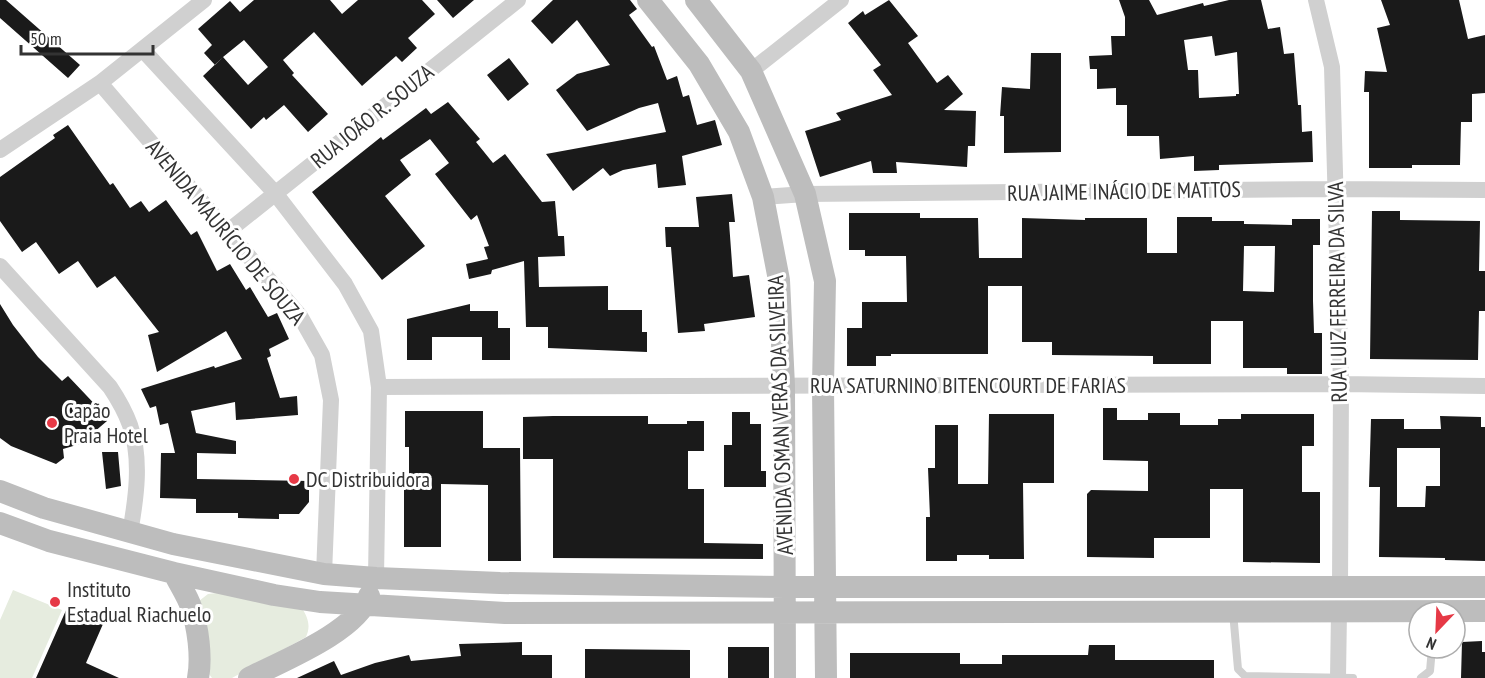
<svg xmlns="http://www.w3.org/2000/svg" width="1485" height="678" font-family="'PT Sans Narrow',sans-serif">
	<style>
		.green { fill: #e6ecdf }
		.building { fill: #1a1a1a; fill-rule: evenodd }
		.lines { fill: none; stroke-linecap: round; stroke-linejoin: round }
		.lane { stroke: #d0d0d0; stroke-width: 8 }
		.street { stroke: #d0d0d0; stroke-width: 16 }
		.secondary { stroke: #bdbdbd; stroke-width: 22 }
		.poi-dot { fill: #e63946; stroke: #fff; stroke-width: 2 }
		.labels { text-anchor: middle; dominant-baseline: central; stroke-width: 6; stroke-linejoin: round; paint-order: stroke }
		.street-label { font-size: 22px; fill: #333; stroke: #fff }
		.poi-label { font-size: 22px; fill: #333; stroke: #fff; text-anchor: start }
	</style>
	<rect width="100%" height="100%" fill="#fff"/>
	<path class="green" d="M13 590 62 610 32 678H0V620Z
		M217 593 302 608C308 618 311 626 306 637L232 678H212L209 674 199 601 208 594Z"/>
	<path class="building" d="M0 0H6L80 65 68 78 0 18Z
		M254 0H330L342 14 358 0H422L435 14 408 38 417 48 402 62 396 56 362 86 314 32 283 60 294 73 292 75 328 114 308 132 284 105 266 120 264 117 251 129 203 76 223 57 215 65 204 53 212 45 198 29 230 1 240 12ZM244 40 268 67 248 85 223 57Z
		M437 0H474L453 18Z
		M553 0H630L637 9 629 15 652 47 654 46 667 80 677 76 683 97 689 95 697 125 715 120 722 145 682 156 686 185 658 188 656 164 623 170 610 176 603 168 573 191 546 154 666 132 658 103 639 108 587 131 556 90 577 74 610 65 577 20 552 44 531 21Z
		M889 0 918 36 908 43 937 83 948 75 963 94 944 110 976 111 975 146H968L967 167 896 162 897 173H873L871 161 820 177 805 131 841 120 836 113 892 95 873 70 881 65 848 23 863 11 865 15Z
		M1119 0H1149L1157 15 1203 3 1204 6 1229 0H1261L1268 29 1280 27 1284 54 1294 53 1298 105H1301L1302 132 1312 131 1313 162 1219 165V170L1194 171V156L1160 159 1159 136H1127V105H1116V88L1097 89V69H1090L1089 56 1112 55 1111 36H1125V17ZM1212 36 1215 56 1237 52 1239 94H1236V96L1199 98 1198 70H1188L1184 40Z
		M1381 0H1459L1468 39 1485 35V93L1472 94V122H1461L1460 165H1412V168H1369V92H1364L1365 71 1387 72 1377 28 1390 25Z
		M1031 53H1061V152L1004 153V116H1000L1002 87 1030 89Z
		M509 58 529 84 508 101 487 75Z
		M448 102 480 139 476 142 493 163 505 154 542 202 555 201 558 236H564L565 256 538 257 539 287 608 286V310H642V332H647V352L548 348V327H526L524 261 492 270 491 274 469 279 466 264 488 259 484 247 489 246 477 215 471 220 435 174 449 163 430 139 400 160 411 175 385 196 425 246 382 280 312 192 381 137 383 140 426 108 431 114Z
		M68 125 110 185 113 183 130 208 141 201 149 212 166 200 191 235 197 231 217 271 230 264 246 290 250 287 268 317 277 313 289 339 269 349 271 356 267 358 280 398 297 396 298 415 236 420 235 402 191 411 196 433 236 441V454L197 453V479L309 481V502L299 514H279V519L238 518V513H196V499L160 498 161 453H175L168 423 160 425 156 406 150 408 141 389 214 366 215 368 242 359 226 331 157 372 148 335 159 332 115 276 97 288 78 261 59 274 36 242 22 252 0 221V177L55 138 53 135Z
		M732 194 735 222H729L733 277 749 275 755 317 704 324 705 331 678 333 671 247H666L665 227H699L696 197Z
		M1372 211H1400V220L1480 221 1479 271H1485V311H1479L1478 360 1370 359Z
		M849 213H920V218H978L979 258H1022V218L1085 220V218H1147V253H1177V217H1212V221H1244V224L1292 225V219H1320V245H1313V301L1314 333H1322V374H1287V368H1243V321H1211V364H1153V356L1052 355V342H1022V286H988V354H891V356H876V366H847V328H862V302H907L906 256H865V250H849ZM1244 246H1275L1274 292 1243 291Z
		M0 304 13 325 38 357 62 381 68 376 104 414 107 421 80 444 63 449 64 458 56 464 11 446 0 438Z
		M470 304V311H498V328H510V360H482V337H432V360H407V319Z
		M1103 408H1117V420H1148V413H1180V425H1218V419H1241V414H1314V446H1302V492H1320V563L1243 562V489H1210V538H1154V558L1087 557V494L1091 490 1148 491V461L1103 460Z
		M405 411H483V448H520L521 561H488V485L441 484V547H404V485H409V447H405Z
		M732 412H750V424H761V471H766V487H724V445H732Z
		M989 414H1054V483H1023L1024 559H989V555H957V561H926V517H930L928 468H935V425H958V484H988Z
		M553 416H648V424H687V421H704V451H688V489H704V543L763 544V559L553 558V459H523V417Z
		M1440 416 1481 417V427H1485V561L1445 560V558L1379 557 1380 487H1369L1371 419H1404V429H1441ZM1397 448H1440V486H1426L1425 507H1397Z
		M102 452H118L121 486 106 489Z
		M67 608 103 624 86 663 119 678H36Z
		M1482 641V652H1485V678H1461L1462 642Z
		M522 642V655H552V678H297L334 661 341 675 375 663 409 655 411 661 461 656 459 644Z
		M1089 645H1115V660H1214V678H850V653H960V664H1002V655H1088Z
		M728 647H769V678H728Z
		M585 649 690 650V678H585Z"/>
	<g class="lines">
		<path class="lane" d="M1233 612 1238 669 1245 676 1353 678
			M1421 678 1430 671 1432 648"/>
		<path class="street" d="M1316 0 1332 67 1341 384 1340 587
			M143 50 275 193 345 284 371 331 379 387 376 578
			M751 71 841 0
			M100 83 300 316 322 355 331 400 324 574
			M0 150 100 83 204 0
			M763 197 805 194 1335 189 1485 190
			M227 232 518 0
			M0 266 110 387C118 399 125 411 130 425 142 459 136 499 130 533
			M379 387 1341 384 1485 386
			M1338 678 1339 611"/>
		<path class="secondary" d="M648 0 699 64 739 132 763 197 779 280 784 386 785 678
			M696 0 751 71 805 194 825 281 823 386 826 678
			M0 491 44 508 173 544 324 574 376 578 500 583 785 587H1485
			M0 523 49 541 174 573 274 595 320 602 505 613 1485 611
			M174 573C179 584 187 595 191 607 198 627 202 657 198 678
			M249 678C282 661 356 632 369 596"/>
	</g>
	<g class="poi-dot">
		<circle cx="52" cy="423" r="6"/>
		<circle cx="294" cy="479" r="6"/>
		<circle cx="55" cy="602" r="6"/>
	</g>
	<g class="labels">
		<g class="street-label">
			<text transform="translate(372 116) rotate(-39)">RUA JOÃO R. SOUZA</text>
			<text transform="translate(1124 191) rotate(-1)">RUA JAIME INÁCIO DE MATTOS</text>
			<text transform="translate(226 232) rotate(50)">AVENIDA MAURÍCIO DE SOUZA</text>
			<text transform="translate(1337 292) rotate(-91)">RUA LUIZ FERREIRA DA SILVA</text>
			<text x="968" y="385">RUA SATURNINO BITENCOURT DE FARIAS</text>
			<text transform="translate(780 415) rotate(-92)">AVENIDA OSMAN VERAS DA SILVEIRA</text>
		</g>
		<g class="poi-label">
			<text x="64" y="410">Capão<tspan x="64" dy="25">Praia Hotel</tspan></text>
			<text x="306" y="479">DC Distribuidora</text>
			<text x="67" y="589">Instituto<tspan x="67" dy="25">Estadual Riachuelo</tspan></text>
		</g>
	</g>
	<g transform="translate(1437 630) rotate(203)"><circle r="28" fill="#ffffff" stroke="#adadad" stroke-width="1.5"/>
	<path d="M0-4.5L10 22L0 15L-10 22Z" fill="#e63946"/>
	<text y="-9" font-size="16" font-weight="bold" text-anchor="middle" fill="#333333">N</text>
	</g>
	<path d="M21 45v9h132v-9" fill="none" stroke="#333333" stroke-width="3"/>
	<text x="30" y="45" font-size="18" fill="#333333" stroke="#ffffff" stroke-width="4.5" paint-order="stroke">50 m</text>
</svg>
